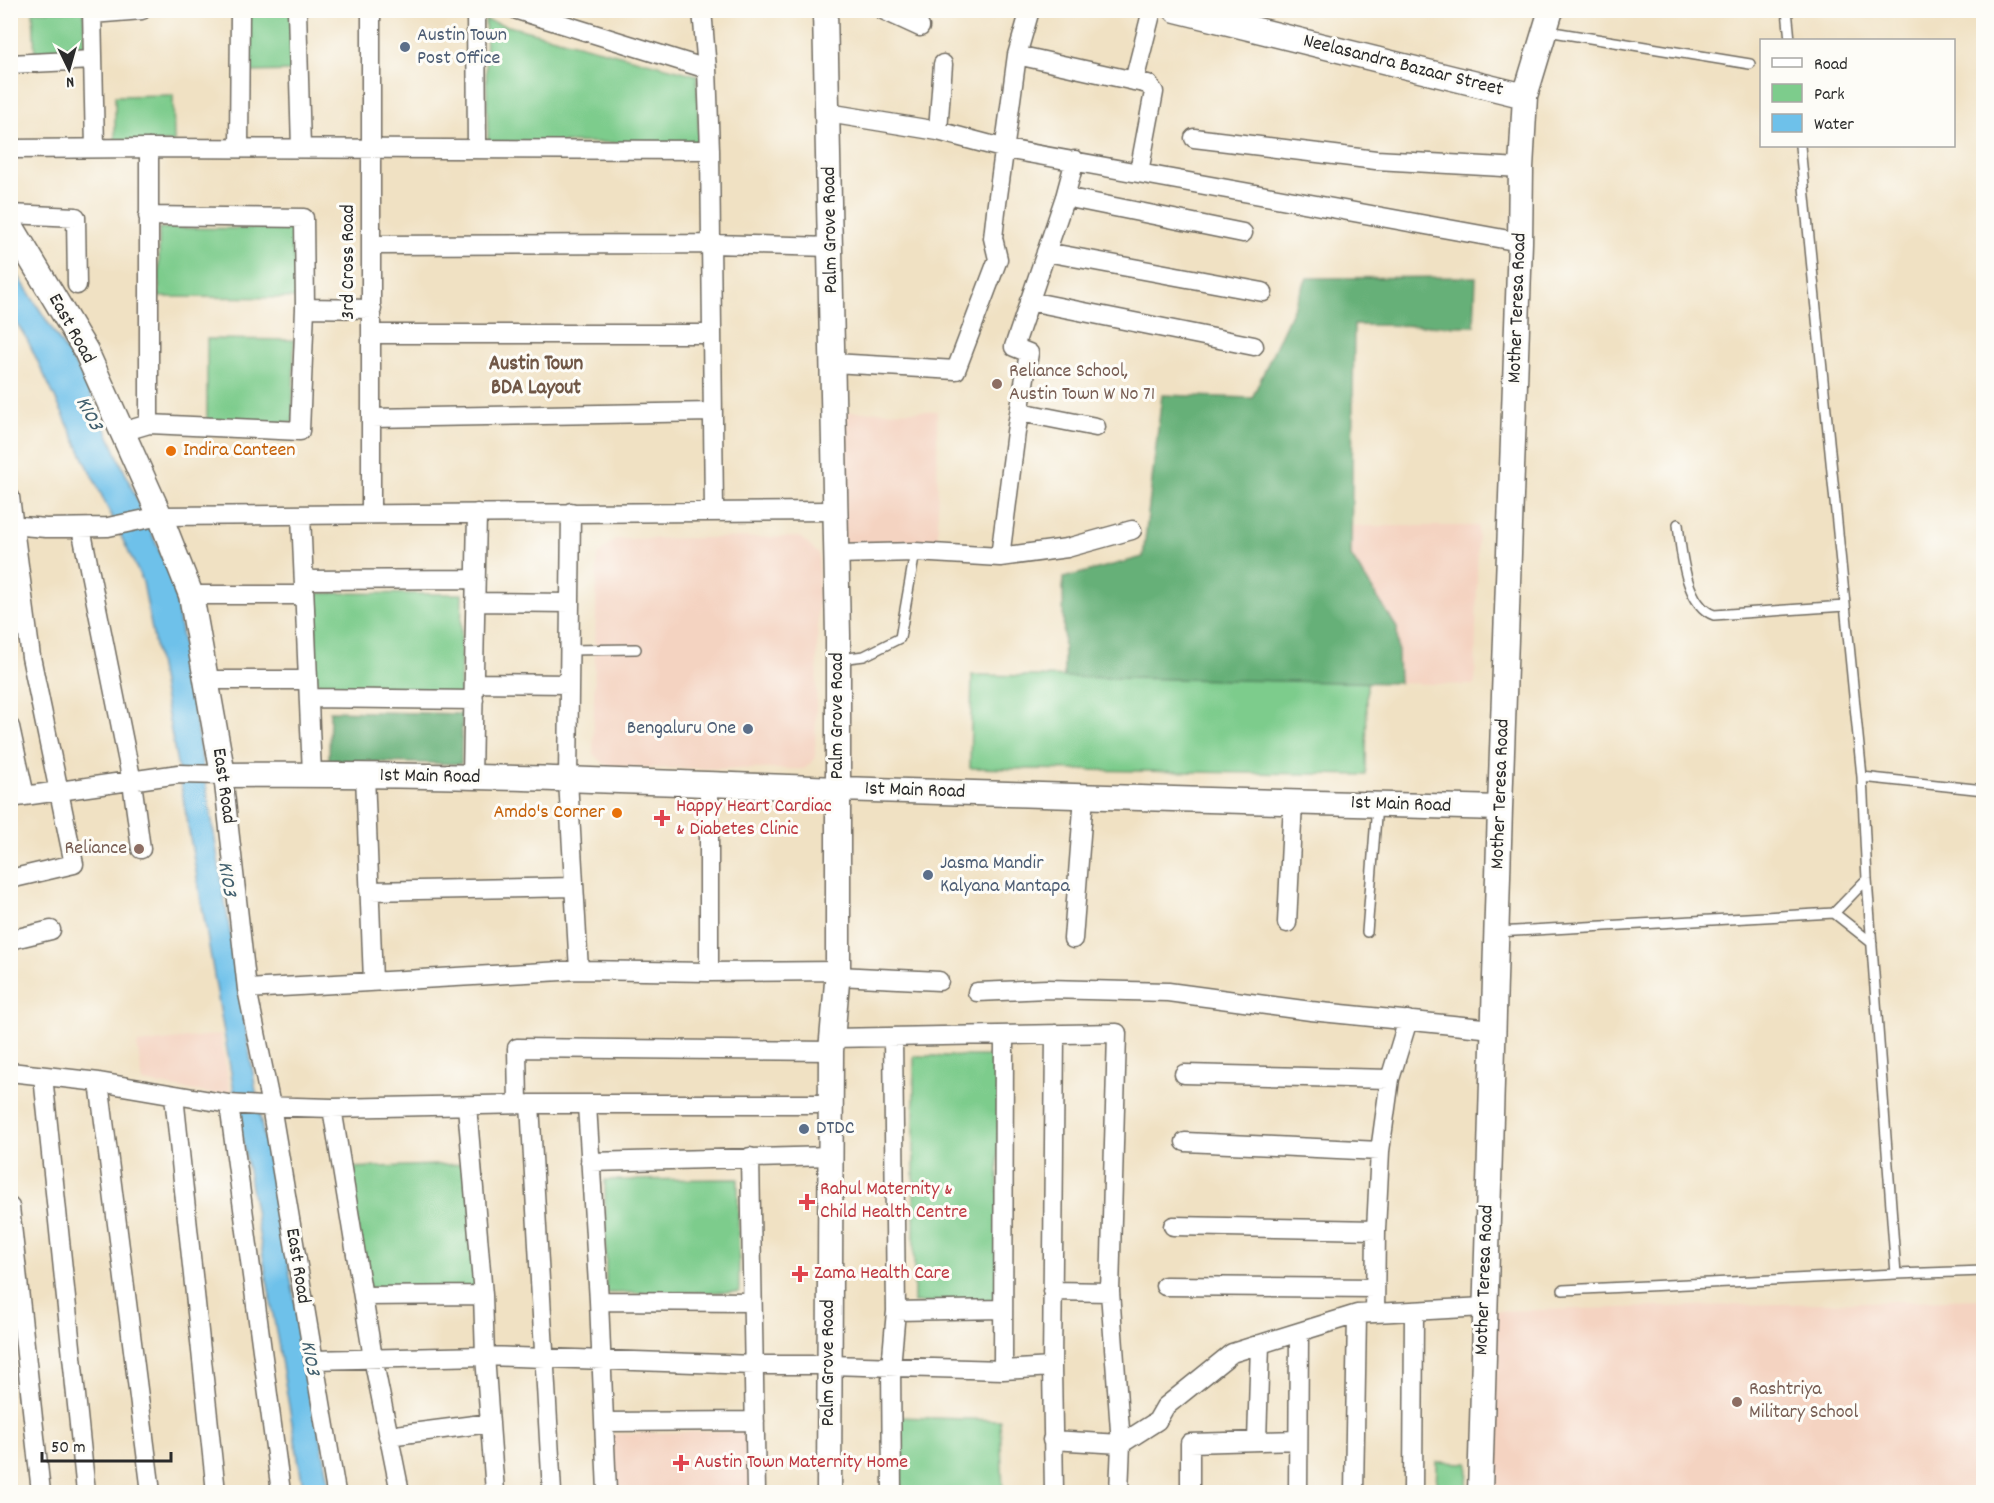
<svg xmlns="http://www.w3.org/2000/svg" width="1994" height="1503" font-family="Dekko,sans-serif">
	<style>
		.built { fill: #f4d3c1 }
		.green { fill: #7dcc8c; stroke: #547c5c; stroke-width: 1.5 }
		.forest { fill: #66b078; stroke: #486e52; stroke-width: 1.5 }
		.water { fill: #6ec1ea; stroke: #4c768a; stroke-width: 1.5 }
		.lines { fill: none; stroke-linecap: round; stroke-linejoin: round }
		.lane-casing { stroke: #706b60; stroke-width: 12 }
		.street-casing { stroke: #706b60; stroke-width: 21 }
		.secondary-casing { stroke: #706b60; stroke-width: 27 }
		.lane { stroke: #fff; stroke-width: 9 }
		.street { stroke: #fff; stroke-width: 18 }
		.secondary { stroke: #fff; stroke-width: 24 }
		.service-dot { fill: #5c6f8a; stroke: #fdfcf7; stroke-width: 2 }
		.education-dot { fill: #8d6e63; stroke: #fdfcf7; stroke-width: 2 }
		.food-dot { fill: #e8710a; stroke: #fdfcf7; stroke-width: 2 }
		.health-dot { fill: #e0444e; stroke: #fdfcf7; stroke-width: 2 }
		.labels { text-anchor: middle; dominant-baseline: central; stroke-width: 6; stroke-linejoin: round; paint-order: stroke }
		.service-label { font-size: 20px; fill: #4e5e75; stroke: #fdfcf7; text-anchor: start }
		.street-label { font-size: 20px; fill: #2b2b2b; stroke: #fdfcf7 }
		.education-label { font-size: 20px; fill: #785e54; stroke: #fdfcf7; text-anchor: start }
		.food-label { font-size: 20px; fill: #c56008; stroke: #fdfcf7; text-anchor: start }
		.health-label { font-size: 20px; fill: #be3a42; stroke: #fdfcf7; text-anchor: start }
		.neighbourhood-label { font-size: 21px; font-weight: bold; fill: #705746; stroke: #fdfcf7 }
		.water-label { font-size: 21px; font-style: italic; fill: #42606e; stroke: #fdfcf7 }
	</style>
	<rect width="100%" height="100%" fill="#fdfcf7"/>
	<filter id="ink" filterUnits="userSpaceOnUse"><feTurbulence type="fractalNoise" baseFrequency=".0167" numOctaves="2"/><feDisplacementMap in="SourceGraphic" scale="12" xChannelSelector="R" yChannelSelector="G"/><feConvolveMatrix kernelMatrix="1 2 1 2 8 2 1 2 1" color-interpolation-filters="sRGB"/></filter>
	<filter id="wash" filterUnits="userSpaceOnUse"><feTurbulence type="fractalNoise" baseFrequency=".008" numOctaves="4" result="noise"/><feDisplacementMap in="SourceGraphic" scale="24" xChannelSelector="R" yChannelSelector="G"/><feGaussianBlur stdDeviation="1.35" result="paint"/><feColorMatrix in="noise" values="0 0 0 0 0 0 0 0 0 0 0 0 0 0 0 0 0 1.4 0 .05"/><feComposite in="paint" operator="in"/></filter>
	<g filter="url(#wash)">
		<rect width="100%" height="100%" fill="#f0e1c3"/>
		<path class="built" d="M937 411 938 545 844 546 843 412Z
			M1352 526H1478L1475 685 1399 683 1397 628 1351 556Z
			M800 537 819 554 815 759 804 769 609 768 593 754 597 556 615 539Z
			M221 1034 231 1097 143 1082 137 1044Z
			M1983 1299V1492H1491L1492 1311Z
			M748 1430 750 1492H614L612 1434Z"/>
		<path class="green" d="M33 11H84L85 56 35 57Z
			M246 11H294L295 71 247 72Z
			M485 20 697 75 699 143 488 142Z
			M173 95 174 142 115 144V96Z
			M159 228 299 229V298L159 297Z
			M207 339 294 340 293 423 207 422Z
			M316 593 462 594 460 696 328 694 315 678Z
			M972 675 1367 682 1366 775 970 768Z
			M914 1056H998V1303H914Z
			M467 1164 478 1289 368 1288 347 1168Z
			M738 1179 739 1292 606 1293 605 1180Z
			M896 1417 1000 1420 1003 1492H898Z
			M1437 1462 1468 1463 1467 1492H1436Z"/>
		<path class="forest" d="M1476 277 1474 326 1354 325 1351 556 1397 628 1399 683 1064 677 1063 578 1143 557 1162 395 1252 398 1307 278Z
			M330 711 462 714 461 764 329 761Z"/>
		<path class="water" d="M10 263 84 379 173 582 261 1122 331 1492H304L179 774 143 582 27 339 11 314Z"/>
	</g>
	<g filter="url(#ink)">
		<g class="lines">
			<g class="lane-casing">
				<path id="lane" d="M1787 10 1790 40
					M1547 31 1750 64
					M1800 146 1862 777 1867 879 1896 1274 1984 1271
					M1678 524C1681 550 1685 605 1714 615L1845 606
					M569 650 636 649
					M840 659 864 656 900 638 915 552
					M1862 777 1984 790
					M1834 913 1872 943
					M1367 932 1377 805
					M1497 932 1834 913 1867 879
					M1563 1290 1896 1274"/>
			</g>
			<g class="street-casing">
				<path id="street" d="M92 10 95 148
					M297 10 301 148
					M371 10V514
					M476 10 477 149
					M517 10 707 69
					M702 10 707 69 710 150 714 511
					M883 10 920 27
					M92 14 142 10
					M1017 55 1148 84 1154 92 1139 172
					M10 64 93 60
					M1134 81 1152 10
					M828 113 938 131 1006 149 1520 242
					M938 131 943 64
					M1194 138 1376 160 1521 168
					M239 148 240 10
					M10 149 149 148 710 150
					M1065 197 1243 233
					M10 214 76 217 77 285
					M148 216 304 218 305 308 372 309
					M372 245 711 244 831 247
					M1046 252 1263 292
					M1029 301 1254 346
					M371 334H712
					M833 363 956 370 998 259 993 238 996 211 1017 55 1030 10
					M1020 412 1096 427
					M371 418 713 412
					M149 424 300 431 305 308
					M122 432 149 424V148
					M10 497 31 657 74 864 10 879
					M571 512 568 780 579 970
					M301 515 312 774
					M10 525 46 528 108 527 160 516 835 511
					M81 528 132 782 141 849
					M838 554 915 552 1000 557 1067 548 1132 530
					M1000 557 1016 432 1029 353 1014 347 1065 197 1075 160
					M304 580 476 579
					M191 595H304
					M475 602 570 603
					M205 680H308
					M474 683 569 684
					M309 698 474 700
					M10 727 25 796
					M365 775 373 981
					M472 778 477 513
					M709 783V972
					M10 798 179 774 223 775 247 989 271 1106 336 1492
					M369 891 574 887
					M1287 923 1293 802
					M1073 939 1084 796
					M10 940 51 930
					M838 976 939 981
					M247 989 579 970 709 972 838 971
					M977 992 1047 989 1168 992 1311 1011 1493 1029
					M832 1038 1117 1033 1110 1292 1121 1444 1119 1492
					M10 1072 99 1082 229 1104 261 1106 332 1108 530 1104H831
					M1184 1074 1390 1079 1380 1151 1376 1230 1375 1313
					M43 1076 86 1492
					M1390 1079 1408 1020
					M99 1082 151 1492
					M174 1096 216 1492
					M229 1104 281 1492
					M518 1104 517 1048 831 1051
					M530 1104 552 1492
					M587 1105 599 1301 607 1492
					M467 1106 483 1295 485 1356 495 1492
					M332 1108 373 1358 400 1492
					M1185 1142 1380 1151
					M750 1157 756 1492
					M590 1162 831 1156
					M10 1207 41 1492
					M1173 1226 1376 1230
					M1165 1286 1375 1288
					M1052 1291 1110 1292
					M363 1296 483 1295
					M599 1301 752 1302
					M896 1311 1003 1309
					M313 1360 485 1356 754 1365H829L1003 1370 1052 1367
					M1003 1370 1004 1035
					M604 1422 755 1421
					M388 1436 490 1423
					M1052 1440 1121 1444 1157 1421 1165 1407 1232 1353 1299 1332 1357 1314 1484 1307
					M1257 1441 1260 1344
					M892 1492 891 1367 896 1311 893 1037
					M1054 1492 1052 1367 1055 1034
					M1190 1492V1443L1298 1440
					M1298 1492 1299 1332
					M1354 1492 1357 1314
					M1413 1492 1414 1311"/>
			</g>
			<g class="secondary-casing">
				<path id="secondary" d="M825 10 838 635V971L831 1051 829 1492
					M1176 10 1525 96
					M10 224 86 351 160 516 191 595 223 775C428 773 634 781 839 789 1059 797 1280 801 1500 808
					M1480 1492 1500 808 1520 242 1521 168 1525 96 1551 10"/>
			</g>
			<use href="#lane" class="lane"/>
			<use href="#street" class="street"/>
			<use href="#secondary" class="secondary"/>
		</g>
	</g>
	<g class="service-dot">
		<circle cx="405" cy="47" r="6"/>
		<circle cx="748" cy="729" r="6"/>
		<circle cx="928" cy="875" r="6"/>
		<circle cx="804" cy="1129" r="6"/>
	</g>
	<g class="education-dot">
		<circle cx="997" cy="384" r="6"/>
		<circle cx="139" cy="849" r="6"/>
		<circle cx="1737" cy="1402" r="6"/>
	</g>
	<g class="food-dot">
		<circle cx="171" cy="451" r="6"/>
		<circle cx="617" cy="813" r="6"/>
	</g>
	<g class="health-dot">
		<path d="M659 809h6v6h6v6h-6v6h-6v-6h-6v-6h6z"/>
		<path d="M804 1193h6v6h6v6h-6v6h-6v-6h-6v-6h6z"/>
		<path d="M797 1265h6v6h6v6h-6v6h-6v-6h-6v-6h6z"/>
		<path d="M678 1454h6v6h6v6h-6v6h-6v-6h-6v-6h6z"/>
	</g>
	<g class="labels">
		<g class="service-label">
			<text x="417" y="36">Austin Town<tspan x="417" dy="23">Post Office</tspan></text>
			<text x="736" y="729" text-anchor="end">Bengaluru One</text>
			<text x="940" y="864">Jasma Mandir<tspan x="940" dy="23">Kalyana Mantapa</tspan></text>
			<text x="816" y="1129">DTDC</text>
		</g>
		<g class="street-label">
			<text transform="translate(1403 66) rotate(14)">Neelasandra Bazaar Street</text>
			<text transform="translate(831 230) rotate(-91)">Palm Grove Road</text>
			<text transform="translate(349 262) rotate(-90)">3rd Cross Road</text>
			<text transform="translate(1518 308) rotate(-88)">Mother Teresa Road</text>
			<text transform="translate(71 329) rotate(61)">East Road</text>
			<text transform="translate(838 716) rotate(-90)">Palm Grove Road</text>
			<text transform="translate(430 777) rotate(1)">1st Main Road</text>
			<text transform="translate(223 786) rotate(82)">East Road</text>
			<text transform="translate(915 791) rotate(2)">1st Main Road</text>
			<text transform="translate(1501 794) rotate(-88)">Mother Teresa Road</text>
			<text transform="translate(1401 805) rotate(2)">1st Main Road</text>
			<text transform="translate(297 1266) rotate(81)">East Road</text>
			<text transform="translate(1485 1280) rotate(-88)">Mother Teresa Road</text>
			<text transform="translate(829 1363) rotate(-90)">Palm Grove Road</text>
		</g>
		<g class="education-label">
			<text x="1009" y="372">Reliance School,<tspan x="1009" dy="23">Austin Town W No 71</tspan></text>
			<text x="127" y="849" text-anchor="end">Reliance</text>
			<text x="1749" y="1390">Rashtriya<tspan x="1749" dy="23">Military School</tspan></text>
		</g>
		<g class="food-label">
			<text x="183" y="451">Indira Canteen</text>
			<text x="605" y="813" text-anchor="end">Amdo's Corner</text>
		</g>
		<g class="health-label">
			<text x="676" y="807">Happy Heart Cardiac<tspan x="676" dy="23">&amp; Diabetes Clinic</tspan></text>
			<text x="820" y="1190">Rahul Maternity &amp;<tspan x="820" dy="23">Child Health Centre</tspan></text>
			<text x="814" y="1274">Zama Health Care</text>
			<text x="694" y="1463">Austin Town Maternity Home</text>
		</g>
		<g class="neighbourhood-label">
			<text x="536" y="365">Austin Town<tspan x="536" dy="24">BDA Layout</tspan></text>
		</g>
		<g class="water-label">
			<text transform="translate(88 414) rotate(62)">K103</text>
			<text transform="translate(226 879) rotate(81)">K103</text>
			<text transform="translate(309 1358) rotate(80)">K103</text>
		</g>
	</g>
	<rect width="1994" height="1503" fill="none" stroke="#fdfcf7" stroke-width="36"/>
	<rect x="1760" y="39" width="195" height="108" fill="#fdfcf7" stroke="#a9a8a5" stroke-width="1.5"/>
	<rect x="1772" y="58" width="30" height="9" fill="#ffffff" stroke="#a9a8a5" stroke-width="1.5"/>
	<text x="1814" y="69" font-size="18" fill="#2b2b2b">Road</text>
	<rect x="1772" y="84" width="30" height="18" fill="#7dcc8c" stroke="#a9a8a5" stroke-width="1.5"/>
	<text x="1814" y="99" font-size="18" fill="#2b2b2b">Park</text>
	<rect x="1772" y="114" width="30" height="18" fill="#6ec1ea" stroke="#a9a8a5" stroke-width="1.5"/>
	<text x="1814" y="129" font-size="18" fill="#2b2b2b">Water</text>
	<g transform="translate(69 69) rotate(175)" stroke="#fdfcf7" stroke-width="4.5" paint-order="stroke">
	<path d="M0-4.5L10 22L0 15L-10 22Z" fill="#2b2b2b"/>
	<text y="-9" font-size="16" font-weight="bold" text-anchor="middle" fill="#2b2b2b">N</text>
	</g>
	<path d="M42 1452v9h129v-9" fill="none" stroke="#2b2b2b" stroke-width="3"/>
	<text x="51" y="1452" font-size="18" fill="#2b2b2b" stroke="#fdfcf7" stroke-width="4.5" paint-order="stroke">50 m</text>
</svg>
